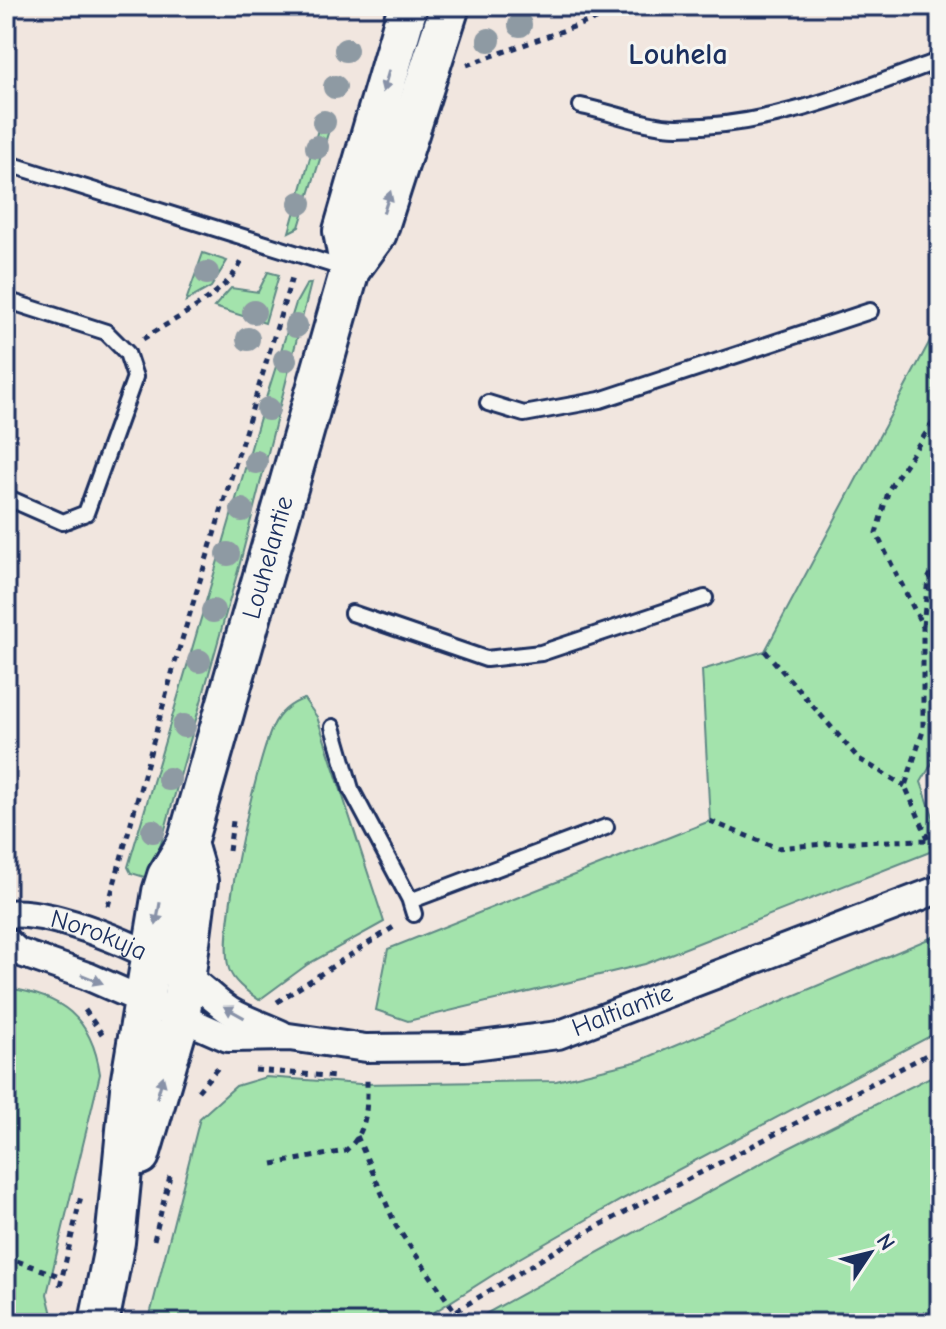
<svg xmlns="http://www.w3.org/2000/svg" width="946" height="1329" font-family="'Comic Neue',sans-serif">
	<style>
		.green { fill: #a3e3ac; stroke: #5f8985; stroke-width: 2 }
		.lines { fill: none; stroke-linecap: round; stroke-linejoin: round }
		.service-casing { stroke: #1b2f5e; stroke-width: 20 }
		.minor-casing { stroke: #1b2f5e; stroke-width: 32 }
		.secondary-casing { stroke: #1b2f5e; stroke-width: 44 }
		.path { stroke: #1b2f5e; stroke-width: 5; stroke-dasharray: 6 6; stroke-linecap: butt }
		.service { stroke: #f6f6f2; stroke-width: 14 }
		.minor { stroke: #f6f6f2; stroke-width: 26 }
		.secondary { stroke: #f6f6f2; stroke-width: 38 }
		.tree { fill: #8e9aa3 }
		.oneway { fill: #8892a8 }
		.labels { text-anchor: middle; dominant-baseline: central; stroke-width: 6; stroke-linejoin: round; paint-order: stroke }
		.street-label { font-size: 26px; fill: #1b2f5e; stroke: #f6f6f2 }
		.quarter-label { font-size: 30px; font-weight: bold; fill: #1b2f5e; stroke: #f6f6f2 }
	</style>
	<rect width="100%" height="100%" fill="#f1e6df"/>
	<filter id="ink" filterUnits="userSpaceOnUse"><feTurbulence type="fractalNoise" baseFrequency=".0125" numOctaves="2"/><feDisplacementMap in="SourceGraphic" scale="16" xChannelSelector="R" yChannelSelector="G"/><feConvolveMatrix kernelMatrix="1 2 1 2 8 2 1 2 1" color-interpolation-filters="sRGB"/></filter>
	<g filter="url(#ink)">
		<path class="green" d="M322 115 333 117 299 227 289 232Z
			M203 253 227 261 211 287 186 301Z
			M268 272 279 275 265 323 214 307 231 288 258 292Z
			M311 283 239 567 151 879 131 873 128 867 261 414 296 303 306 285Z
			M940 322V750L921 782 940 836V848L645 964 408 1021 376 1010 388 949 710 821 702 670 765 651Z
			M304 699 317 717 384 922 308 964 259 1000C248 992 233 982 229 969 217 933 256 763 273 726 279 713 291 703 304 699Z
			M940 934V1031L621 1200 518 1259 417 1323H148L200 1118 236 1086 266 1077 360 1084 556 1081 639 1061Z
			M6 988C61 995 92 1017 100 1074L47 1294 54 1323H6Z
			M940 1072V1323H469L789 1148Z"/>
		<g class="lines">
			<g class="service-casing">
				<path id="service" d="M581 106C612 112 647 127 678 127 770 127 855 92 940 60
					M6 163 346 269
					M6 300 106 332 127 353 135 377 86 513 63 522 6 497
					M488 403 524 414 600 400 870 311
					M352 613 486 659 541 653 705 598
					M333 727 351 789 411 902
					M414 914 410 901 606 827"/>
			</g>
			<g class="minor-casing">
				<g id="minor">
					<path id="s1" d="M6 914C54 909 145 949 186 976 201 986 214 1001 230 1011 245 1020 264 1026 281 1034"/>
					<path id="s2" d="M6 941 18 952 87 976 228 1038 289 1037 366 1048 465 1047 558 1035 940 889"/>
				</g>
			</g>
			<g class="secondary-casing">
				<g id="secondary">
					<path d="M350 270 343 231 408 6"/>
					<path d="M140 1155 180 1019 198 881 187 843"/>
					<path id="s3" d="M99 1323 115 1242 131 1079 162 892 167 876 187 843 350 270 377 233 450 6"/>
				</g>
			</g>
			<path class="path" d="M467 65 632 6
				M143 339C176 317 226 296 243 259
				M923 626 928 579 940 559
				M765 651 859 759 905 786
				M710 821 777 848 850 842 929 840
				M229 851 233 821
				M938 861 905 786 923 731V627L876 533 889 489 940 412
				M108 906 174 666 293 274
				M277 1002 397 925
				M85 1010 102 1034
				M255 1070 337 1077
				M198 1091 220 1065
				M357 1136 396 1226 454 1310
				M273 1164 345 1151C369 1132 367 1105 367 1077
				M154 1240 170 1176
				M6 1257 62 1277
				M60 1286 81 1196
				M436 1323 585 1233 940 1048"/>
			<use href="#service" class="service"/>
			<use href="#minor" class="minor"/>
			<use href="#secondary" class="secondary"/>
		</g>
		<g class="tree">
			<circle cx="520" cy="25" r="12"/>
			<circle cx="489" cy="40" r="12"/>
			<circle cx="346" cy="50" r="12"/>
			<circle cx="335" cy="87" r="12"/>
			<circle cx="324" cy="122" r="12"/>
			<circle cx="317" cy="147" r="12"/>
			<circle cx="300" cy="203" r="12"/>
			<circle cx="207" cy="273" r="12"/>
			<circle cx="254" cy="312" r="12"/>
			<circle cx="296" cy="326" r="12"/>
			<circle cx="248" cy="339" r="12"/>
			<circle cx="285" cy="360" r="12"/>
			<circle cx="268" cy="409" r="12"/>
			<circle cx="256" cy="462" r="12"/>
			<circle cx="242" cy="510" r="12"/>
			<circle cx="228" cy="554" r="12"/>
			<circle cx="213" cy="611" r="12"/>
			<circle cx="199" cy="661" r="12"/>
			<circle cx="184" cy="726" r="12"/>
			<circle cx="169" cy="779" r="12"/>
			<circle cx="153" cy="831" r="12"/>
		</g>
		<defs><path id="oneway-solid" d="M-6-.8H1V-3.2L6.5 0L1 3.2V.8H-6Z" transform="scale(2)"/></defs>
		<g class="oneway">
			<use href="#oneway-solid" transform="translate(386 81) rotate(106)"/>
			<use href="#oneway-solid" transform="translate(387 202) rotate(-72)"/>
			<use href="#oneway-solid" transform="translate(158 914) rotate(100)"/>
			<use href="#oneway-solid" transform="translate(92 979) rotate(22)"/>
			<use href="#oneway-solid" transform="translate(234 1012) rotate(-151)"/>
			<use href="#oneway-solid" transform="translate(160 1087) rotate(-74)"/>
		</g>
	</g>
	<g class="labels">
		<g class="street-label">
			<text stroke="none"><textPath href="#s3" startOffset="788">Louhelantie</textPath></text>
			<text stroke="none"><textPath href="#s1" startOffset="96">Norokuja</textPath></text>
			<text stroke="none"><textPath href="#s2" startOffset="644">Haltiantie</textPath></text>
		</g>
		<g class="quarter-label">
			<text x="678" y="54">Louhela</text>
		</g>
	</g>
	<rect width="946" height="1329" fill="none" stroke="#f6f6f2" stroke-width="32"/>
	<rect x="16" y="16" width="914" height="1297" fill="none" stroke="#1b2f5e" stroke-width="3" filter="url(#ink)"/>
	<g transform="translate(870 1253) rotate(55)" stroke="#f6f6f2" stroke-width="6" paint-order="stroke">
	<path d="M0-6L14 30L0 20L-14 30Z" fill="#1b2f5e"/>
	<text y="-12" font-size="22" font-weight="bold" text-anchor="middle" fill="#1b2f5e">N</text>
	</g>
</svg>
